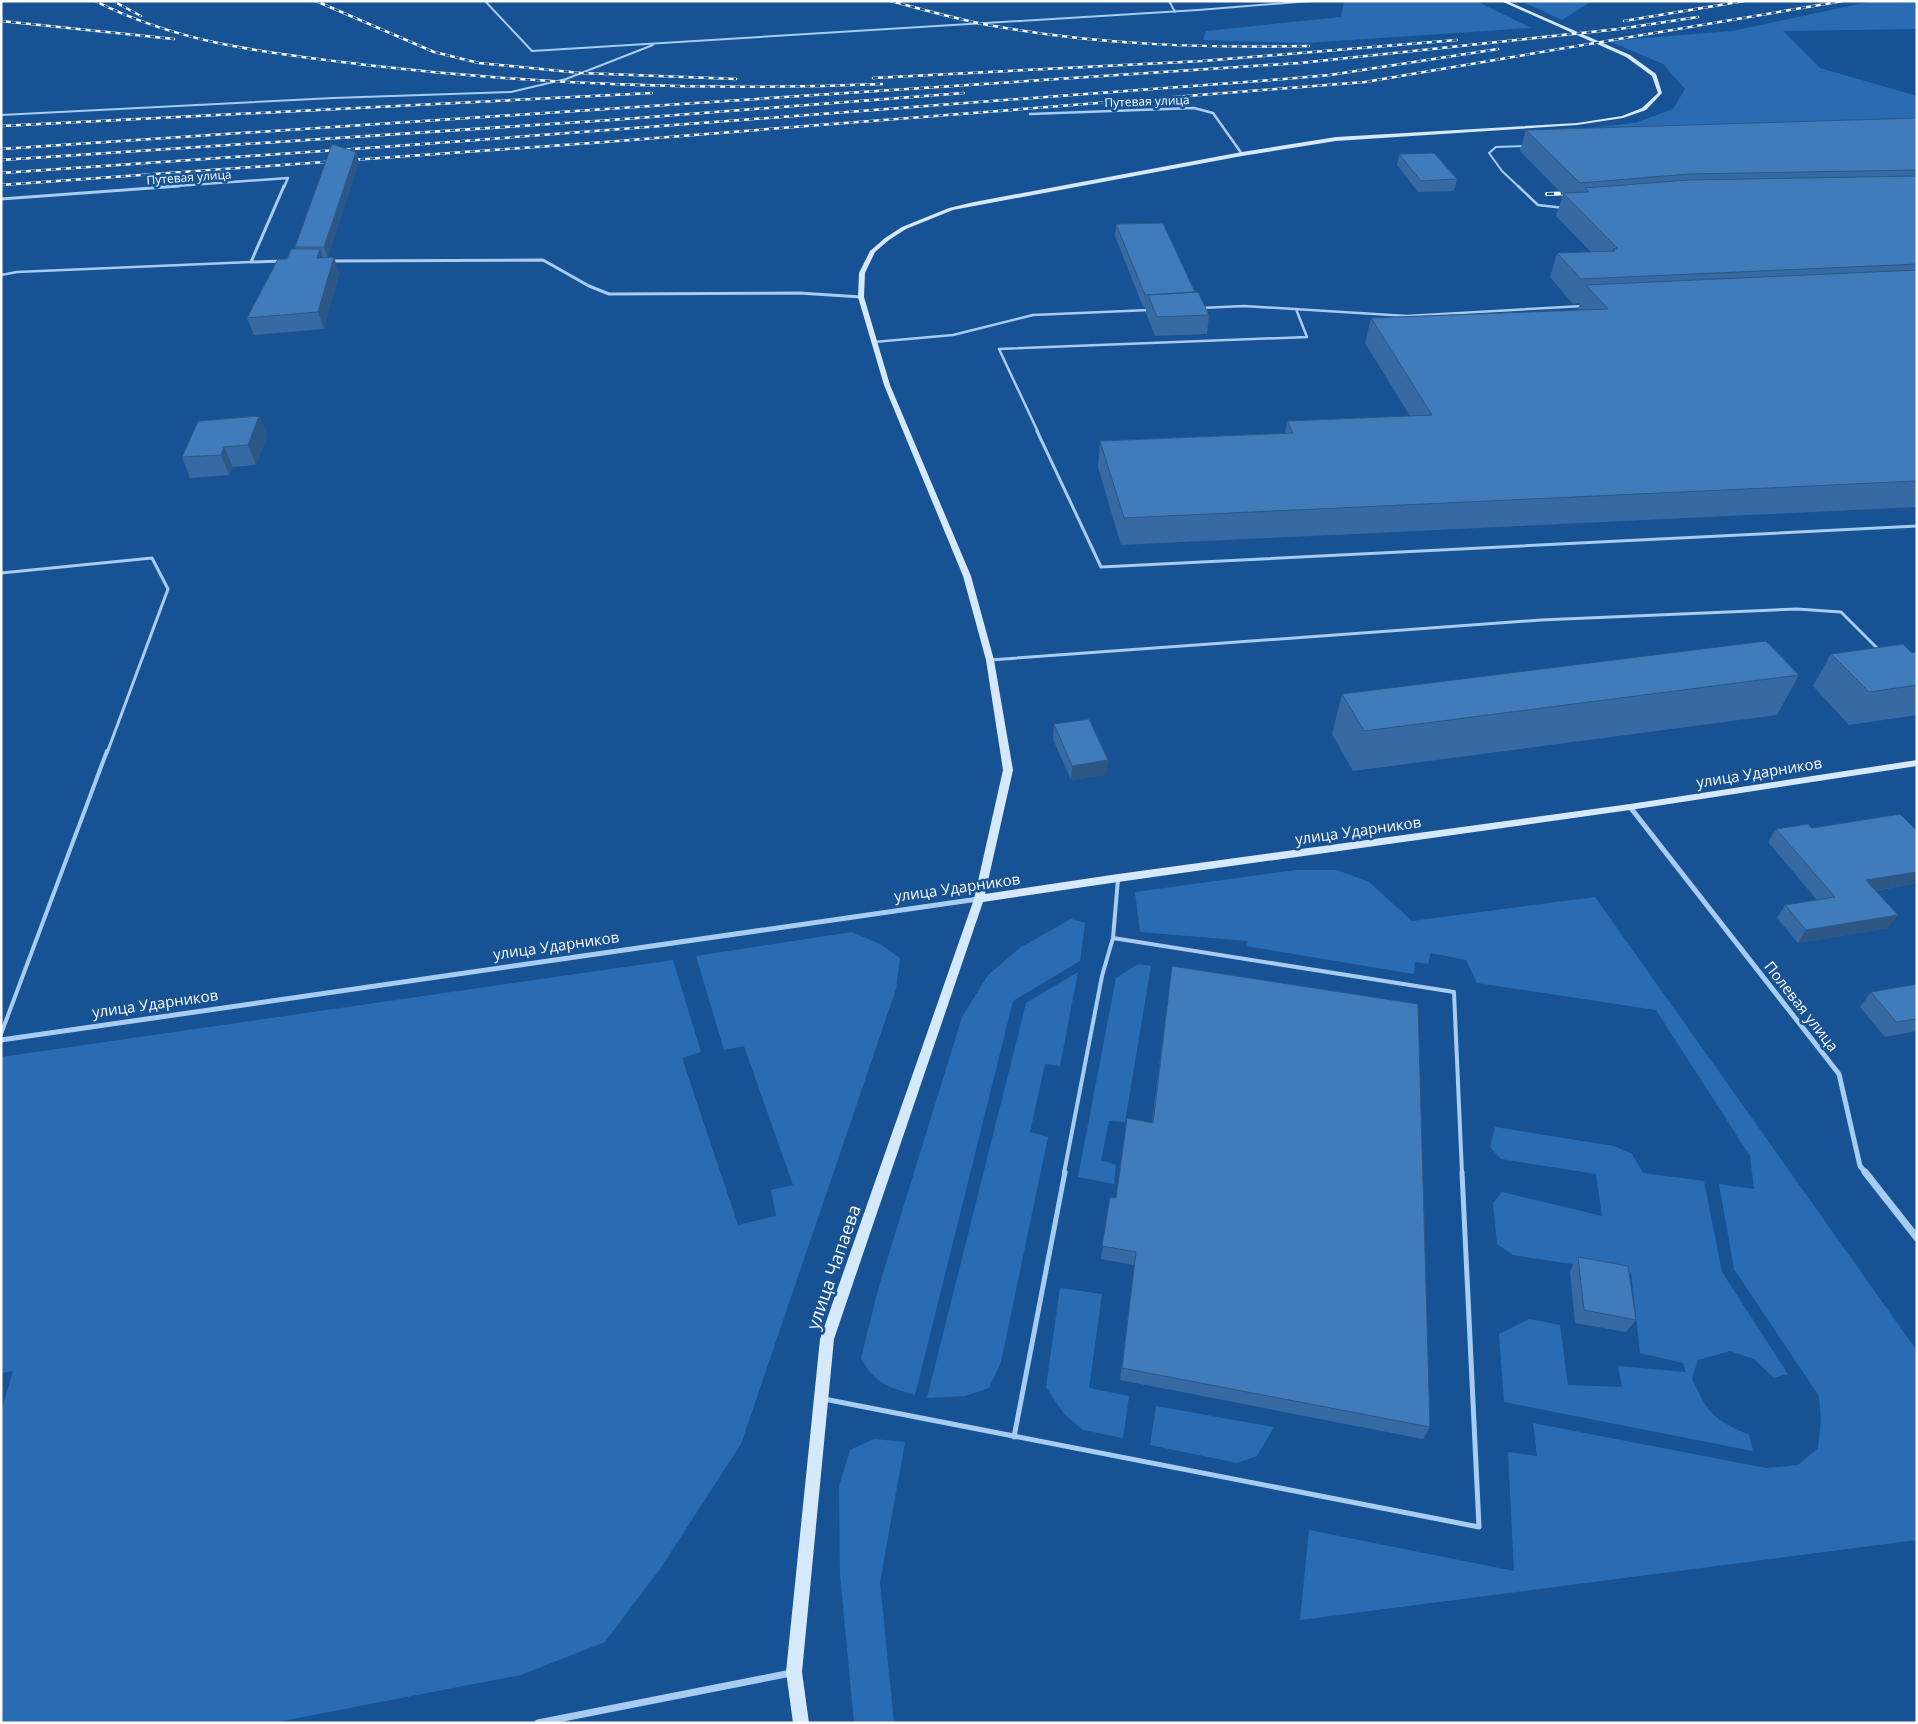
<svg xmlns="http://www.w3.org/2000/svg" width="1918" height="1724" font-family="'Open Sans',sans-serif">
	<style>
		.green { fill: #2a6cb3 }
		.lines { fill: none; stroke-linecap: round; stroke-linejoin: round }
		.lane-far4 { stroke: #a8cbf1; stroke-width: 2 }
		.lane-far3 { stroke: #a8cbf1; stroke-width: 2.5 }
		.lane-far2 { stroke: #a8cbf1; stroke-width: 3 }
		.lane-far1 { stroke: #a8cbf1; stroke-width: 4 }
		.lane { stroke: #a8cbf1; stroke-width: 5 }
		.street-far3 { stroke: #a8cbf1; stroke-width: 2.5 }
		.street-far2 { stroke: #a8cbf1; stroke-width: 3 }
		.street-far1 { stroke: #a8cbf1; stroke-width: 5 }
		.street { stroke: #a8cbf1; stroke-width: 7 }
		.secondary { fill: #d6e8fb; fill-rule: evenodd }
		.rail-far1-casing { stroke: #fff; stroke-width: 2.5 }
		.rail-casing { stroke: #fff; stroke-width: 4 }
		.rail-far1 { stroke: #175295; stroke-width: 2; stroke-dasharray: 5; stroke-linecap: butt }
		.rail { stroke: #175295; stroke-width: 2.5; stroke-dasharray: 7; stroke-linecap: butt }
		.wall { fill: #376aa2 }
		.shaded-wall { fill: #2d5684 }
		.building { fill: #407bbc; stroke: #2d5684 }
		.labels { text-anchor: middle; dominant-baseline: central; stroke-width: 5; stroke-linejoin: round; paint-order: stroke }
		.far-street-label { font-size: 12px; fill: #fff; stroke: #175295 }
		.street-label { font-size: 15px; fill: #fff; stroke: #175295 }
		.near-street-label { font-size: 18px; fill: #fff; stroke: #175295 }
	</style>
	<rect width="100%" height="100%" fill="#175295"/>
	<path class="green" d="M1344 1H1476L1531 28 1306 43 1203 40 1206 31 1341 17Z
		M1521 1H1592L1562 20Z
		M1873 1H1917V29L1783 31 1820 68 1917 96V122L1577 129 1635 123 1673 109 1685 89 1663 64 1609 41 1732 31Z
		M1296 870H1337L1369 882 1412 921 1595 897 1917 1351V1540L1300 1620 1309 1530 1514 1571 1508 1452 1537 1456 1533 1423 1766 1468 1798 1465 1818 1448 1821 1421 1819 1396 1734 1269 1719 1184 1754 1189 1750 1156 1656 1010 1477 983 1466 960 1431 953 1428 964 1415 962 1414 974 1246 946 1248 941 1140 932 1135 892Z
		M1071 919 1085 923 1080 961 1013 1001 915 1395C888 1387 875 1384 861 1358L879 1286 962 1017 988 975 1021 947Z
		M852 932 880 944 900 958 896 989 741 1444 660 1569 605 1642 521 1675 272 1723H1V1412L13 1371 1 1373V1057L673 960 701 1052 682 1058 738 1225 776 1216 771 1190 793 1185 744 1046 724 1050 696 956Z
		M1138 964 1151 966 1125 1122 1109 1121 1101 1160 1116 1165 1114 1184 1078 1177 1116 978Z
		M1078 972 1060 1066 1045 1064 1030 1132 1048 1137 1001 1362 989 1388 965 1396 927 1398 1026 1003Z
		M1495 1127 1614 1146 1632 1154 1643 1173 1704 1181 1722 1272 1788 1374 1774 1378 1754 1359 1730 1351 1698 1360 1692 1378C1707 1413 1713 1419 1749 1435L1753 1451 1504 1402 1499 1334 1529 1319 1560 1325 1568 1385 1622 1387 1618 1366 1686 1372 1683 1363 1640 1353 1631 1273 1513 1255 1497 1244 1493 1203 1502 1192 1602 1216 1596 1174 1501 1159 1490 1147Z
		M1060 1288 1102 1294 1089 1388 1129 1396 1123 1438 1083 1430 1064 1414 1046 1387Z
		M1156 1406 1274 1427 1257 1456 1237 1463 1150 1445Z
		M874 1439 905 1442 880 1582 894 1723H854L840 1574 839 1486 850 1450Z"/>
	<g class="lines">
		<path class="lane-far4" d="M485 1 532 51 1198 10 1311 1
			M1169 1 1175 12
			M1 115 333 98 511 92 566 79 653 45
			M1519 187 1502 171 1489 153 1496 147 1525 146"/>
		<path class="lane-far3" d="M1518 186 1538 205 1564 208
			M1 275 17 272 251 262
			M1201 308 1244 306 1407 316 1583 306
			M874 342 953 335 1033 315 1149 310
			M1038 432 999 349 1307 337 1296 309"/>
		<path class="lane-far2" d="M1037 431 1101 567 1917 526
			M1 573 152 558 168 589 107 753
			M990 660 1541 620 1797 609 1841 612 1880 651"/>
		<path class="lane-far1" d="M1113 938 1454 992 1462 1173
			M1 1034 107 751
			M1064 1173 1102 976 1113 938 1118 879"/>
		<path class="lane" d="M824 1399 1479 1527 1462 1172
			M1014 1437 1065 1172"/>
		<path class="street-far3" d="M1030 114 1194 108 1213 113 1242 154
			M162 187 288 178 284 187"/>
		<path class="street-far2" d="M1 199 179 186
			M282 261 251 262 284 186
			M331 261 543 260 589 286 609 294 799 293 861 297"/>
		<path class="street-far1" d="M1630 807 1839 1074 1860 1166 1866 1173
			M1 1040 978 899"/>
		<path class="street" d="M1865 1172 1917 1238
			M538 1723 791 1673"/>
		<path class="secondary" d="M1501 1H1507L1630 55 1656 74 1662 93 1646 110 1623 118 1577 125 1336 141 1242 156 974 206 953 210 906 229 889 240 875 252 865 273 864 297 890 385 971 576 994 660 1013 770 985 894 1118 874 1630 804 1917 760V766L1630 810 1118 882 983 902 834 1339 802 1672 809 1723H793L786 1672 820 1339 974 899 1003 770 986 660 963 576 884 385 858 297 859 273 870 251 885 238 902 227 949 208 974 202 1242 152 1336 137 1577 123 1622 116 1642 108 1658 93 1652 76 1626 57Z"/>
		<g class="rail-far1-casing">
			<path id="rail-far1" d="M95 1C182 45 270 53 366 65 538 85 709 91 882 84
				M113 1 141 16
				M316 1 434 52 479 63 581 73 736 79
				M891 1C925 10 959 20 994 26 1099 45 1204 48 1309 46
				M1 21 174 39
				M1624 21 1744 1
				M873 78 1202 61 1457 40
				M1 126 652 93
				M1 149 1300 63 1619 29 1698 17
				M1 160 611 120 964 93
				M1 173 396 146 1284 79 1330 75 1498 49
				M1 185 605 142 1365 82 1843 1"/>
		</g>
		<g class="rail-casing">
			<path id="rail" d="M1547 194 1574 193"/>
		</g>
		<use href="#rail-far1" class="rail-far1"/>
		<use href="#rail" class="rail"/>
	</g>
	<path class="wall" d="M1917 118V507L1121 545 1098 467 1100 441 1285 433 1287 421 1410 416 1365 343 1371 318 1579 310 1578 309 1580 303 1573 304 1550 277 1557 253 1591 252 1556 216 1563 195 1520 151 1526 130Z
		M356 152 359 162 328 257 339 273 324 329 254 335 247 318 287 259 296 249 295 247Z
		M1399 154 1457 179 1454 191 1418 192 1397 165Z
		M1116 224 1195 293 1209 315 1207 334 1155 336 1146 313V307H1143L1115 236Z
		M259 416 267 436 256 465 233 467 229 475 190 478 182 457Z
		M1917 652V715L1849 725 1813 686 1831 654Z
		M1799 675 1777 715 1353 771 1332 734 1342 694Z
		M1054 724 1108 760 1106 775 1071 780 1053 739Z
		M1812 828 1917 831V883L1876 891 1888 928 1798 943 1777 918 1785 905 1817 900 1768 842 1776 829Z
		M1172 966 1430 1427 1423 1439 1120 1380 1134 1265 1101 1259 1110 1197 1116 1198 1152 1122Z
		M1917 984V1031L1885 1037 1860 1007 1871 992Z
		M1578 1257 1636 1320 1626 1332 1575 1323 1570 1271Z"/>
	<path class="shaded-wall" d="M356 152 359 162 328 258 324 247Z
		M320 249 326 265 317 258Z
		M334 257 339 273 324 329 318 312Z
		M259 416 267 436 256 465 248 445Z
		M224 447 233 467 229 475 221 455Z
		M1108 760 1106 775 1071 780 1072 766Z
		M1917 872V883L1857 894 1866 880Z
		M1898 915 1888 928 1798 943 1806 930Z"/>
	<path class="building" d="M1917 118V170L1689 174 1580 183 1526 130Z
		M332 144 356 152 324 247H295Z
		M1434 153 1457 179 1421 181 1399 154Z
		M1917 176V264L1581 279 1557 253 1615 251 1613 249H1618L1563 193 1589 192 1585 188 1689 180Z
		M1163 223 1195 292 1145 295 1116 224Z
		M291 249H320L317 258 334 257 318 312 247 318 278 259H287Z
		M1917 270V481L1124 518 1100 441 1293 433 1287 421 1432 415 1371 318 1608 309 1586 285Z
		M1198 292 1209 315 1157 317 1148 295Z
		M259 416 248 445 224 447 221 455 182 457 198 421Z
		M1766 641 1799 675 1364 731 1342 694Z
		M1903 644 1912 653 1917 652V685L1869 692 1831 654Z
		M1089 719 1108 760 1072 766 1054 724Z
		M1900 814 1917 831V872L1866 880 1898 915 1806 930 1785 905 1835 897 1776 829 1808 824 1812 828Z
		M1172 966 1418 1004 1430 1427 1122 1368 1136 1252 1102 1246 1110 1197 1116 1198 1127 1118 1153 1123Z
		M1917 984V1019L1896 1022 1871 992Z
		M1578 1257 1628 1266 1636 1320 1584 1310Z"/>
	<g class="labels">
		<g class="far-street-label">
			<text transform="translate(1147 101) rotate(-2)">Путевая улица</text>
			<text transform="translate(189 177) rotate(-4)">Путевая улица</text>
		</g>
		<g class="street-label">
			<text transform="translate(1759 772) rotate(-9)">улица Ударников</text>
			<text transform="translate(1358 830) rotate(-8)">улица Ударников</text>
			<text transform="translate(957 887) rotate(-8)">улица Ударников</text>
			<text transform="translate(556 945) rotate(-8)">улица Ударников</text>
			<text transform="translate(155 1003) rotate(-8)">улица Ударников</text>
			<text transform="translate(1802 1006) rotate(52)">Полевая улица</text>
		</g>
		<g class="near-street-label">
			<text transform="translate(833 1267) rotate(-71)">улица Чапаева</text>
		</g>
	</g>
	<rect width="1918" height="1724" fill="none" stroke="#ffffff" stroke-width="5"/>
</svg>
